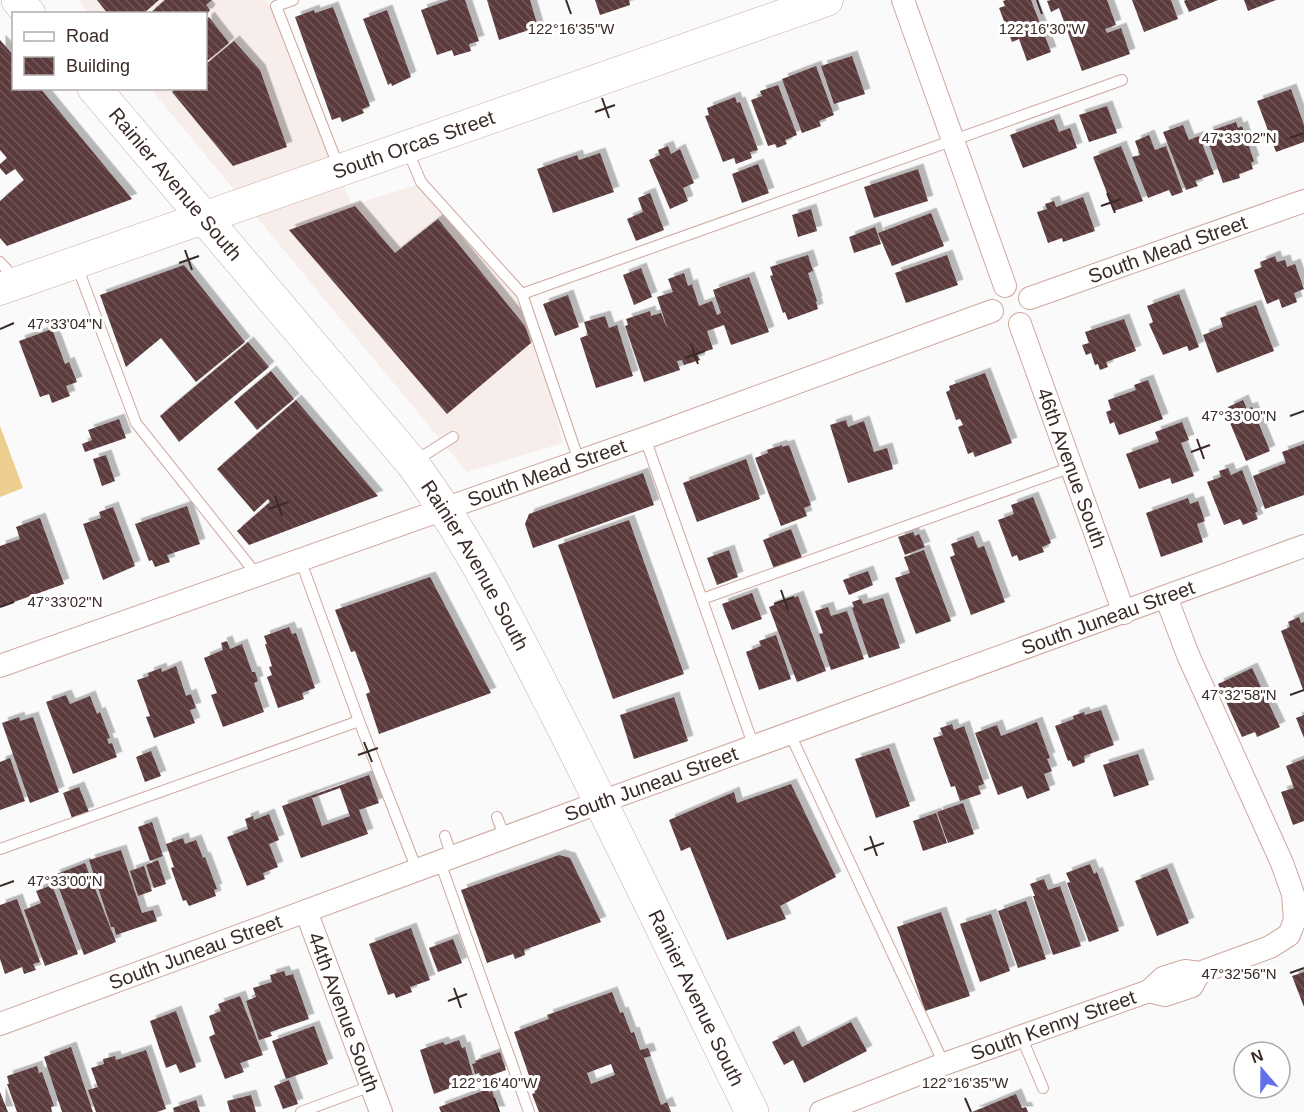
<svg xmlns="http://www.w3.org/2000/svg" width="1304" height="1112" font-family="Arial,sans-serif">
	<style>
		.built { fill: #f7edea }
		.park { fill: #edce8f }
		.building { fill: url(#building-back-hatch); fill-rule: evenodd; filter: url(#shadow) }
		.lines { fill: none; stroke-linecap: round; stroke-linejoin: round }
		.lane-casing { stroke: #cea89d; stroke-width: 12 }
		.street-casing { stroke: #cea89d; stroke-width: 24 }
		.secondary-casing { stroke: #cea89d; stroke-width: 33 }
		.primary-casing { stroke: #cea89d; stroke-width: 34 }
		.lane { stroke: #fff; stroke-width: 10 }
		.street { stroke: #fff; stroke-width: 22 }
		.secondary { stroke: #fff; stroke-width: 32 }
		.primary { stroke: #fff; stroke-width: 33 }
		.ticks { fill: none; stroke: #3a2b27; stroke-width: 2 }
		.labels { text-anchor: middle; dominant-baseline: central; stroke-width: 6; stroke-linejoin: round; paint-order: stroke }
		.street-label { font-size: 20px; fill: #3a2b27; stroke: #fff }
		.ticks-label { font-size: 15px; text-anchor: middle; fill: #3a2b27; stroke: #fff; stroke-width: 6; stroke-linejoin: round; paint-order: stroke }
	</style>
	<defs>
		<pattern id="building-back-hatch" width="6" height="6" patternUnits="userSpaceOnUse" patternTransform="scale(1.5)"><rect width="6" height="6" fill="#5b3a3e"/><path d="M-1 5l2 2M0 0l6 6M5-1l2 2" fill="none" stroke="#705558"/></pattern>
		<filter id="shadow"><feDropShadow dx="5.5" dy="-5.5" stdDeviation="0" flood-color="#0004"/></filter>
	</defs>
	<rect width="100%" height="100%" fill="#fafafa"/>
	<path class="built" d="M78 0H266L274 9 352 205 417 185 519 299 536 334 563 443 467 472 151 89 206 88V14L89 13Z"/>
	<path class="park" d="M0 426 23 488 0 497Z"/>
	<path class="building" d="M97 0H159L143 14H108Z
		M165 0H212L206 5 210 10 207 14H149Z
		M449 0H465L479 41 469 44 471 51 454 56 452 50 437 55 421 10Z
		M487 0H530L538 27 499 40Z
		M595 0H629L630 5 600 15Z
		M1006 0H1031L1051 52 1027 61 1019 39 1012 42 999 8 1005 6 1003 1Z
		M1051 0H1107L1116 25 1105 29 1107 33 1121 28 1130 54 1082 71 1059 8 1051 12 1047 1Z
		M1132 0H1171L1178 19 1144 32Z
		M1186 0H1218L1189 12 1184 1Z
		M1244 0H1276L1248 11Z
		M333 7 370 106 362 109 364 113 342 122 340 117 332 120 295 17 314 10 315 13Z
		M387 10 411 77 392 86 391 83 388 85 363 19Z
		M209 17 229 43 206 62V20Z
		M0 40 14 56V88H40L132 199 7 246 0 238V201L24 180 15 169 6 175 0 168V164L7 158 0 150Z
		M234 41 260 70 287 147 233 166 172 92 176 88H206V64Z
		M852 56 865 94 834 104 821 66Z
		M816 66 834 115 819 121 821 126 802 133 782 79Z
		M778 85 797 135 785 140 787 144 777 148 775 144 768 146 751 100 762 96 760 91Z
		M1291 89 1304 125V142L1276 152 1257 101Z
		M735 97 737 103 740 102 758 150 750 152 752 158 736 164 734 158 723 162 705 116 709 115 707 108Z
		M1107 106 1117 133 1089 142 1079 115Z
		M1054 119 1059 132 1070 128 1077 148 1023 168 1010 135Z
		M1236 122 1238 128 1242 126 1254 161 1251 163 1253 169 1239 174 1240 178 1223 183 1207 139 1209 138 1207 132Z
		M1183 125 1189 140 1199 136 1214 174 1195 181 1198 186 1186 190 1163 132Z
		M1149 135 1155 150 1166 146 1183 192 1172 196 1169 190 1148 198 1132 157 1140 155 1135 141Z
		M668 146 671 154 680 149 694 183 683 188 688 201 670 209 649 160 660 155 658 150Z
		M1121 146 1143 201 1114 211 1093 157Z
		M600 153 614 192 553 213 537 169 577 155 579 160Z
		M758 164 769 193 742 203 732 174Z
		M918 169 928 201 874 218 864 187Z
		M650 193 664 230 636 241 627 219 643 212 638 198Z
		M1083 197 1095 231 1063 242 1062 238 1048 243 1037 212 1047 209 1045 204 1054 201 1056 207Z
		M355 206 395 253 438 219 525 326 531 343 447 414 289 230Z
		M811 209 817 231 798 237 792 215Z
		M931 213 944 246 892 266 878 233Z
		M875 227 881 244 854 253 849 237Z
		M808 255 813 271 808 273 817 301 816 302 818 309 788 320 785 312 783 313 770 276 773 275 770 267Z
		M947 255 958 285 906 303 895 273Z
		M1275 256 1277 262 1285 260 1287 267 1295 264 1304 289 1294 293 1297 302 1282 308 1279 299 1267 304 1254 270 1262 267 1260 262Z
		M184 265 245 342 196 382 161 338 126 367 100 295Z
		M641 268 652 297 634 305 623 275Z
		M684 273 688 286 692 284 699 306 712 301 717 315 721 313 713 290 749 277 769 332 731 345 724 325 707 331 713 349 697 354 700 360 684 365 682 360 677 361 680 370 644 382 625 326 628 325 626 319 650 311 651 316 661 313 668 330 657 297 673 292 668 279Z
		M1179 294 1199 347 1189 351 1187 346 1163 355 1149 324 1153 322 1147 306Z
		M568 295 579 327 555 336 543 304Z
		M1256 305 1274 351 1217 373 1203 335 1223 327 1220 318Z
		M605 316 609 328 617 325 633 376 596 388 580 338 588 335 584 322Z
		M1124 319 1136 351 1106 362 1108 367 1100 370 1098 364 1095 365 1091 353 1086 355 1082 345 1089 343 1085 332Z
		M52 329 65 364 69 362 77 382 66 386 70 396 52 403 49 394 40 397 19 341Z
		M248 342 269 367 179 442 160 416Z
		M271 371 294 399 257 430 234 402Z
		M985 373 1012 443 975 457 973 452 968 454 958 427 963 425 960 419 956 420 946 392 950 390 949 386Z
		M1148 380 1163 419 1119 435 1114 422 1110 424 1106 412 1111 410 1108 400 1136 390 1134 385Z
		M296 400 378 496 249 545 237 531 270 502 268 499 254 512 217 469Z
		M1243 400 1247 409 1252 407 1270 451 1246 461 1228 418 1232 416 1228 407Z
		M119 419 126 438 85 452 82 444 92 440 88 430Z
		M846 420 848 427 864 421 874 452 887 448 893 469 848 483 830 425Z
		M1182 422 1189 440 1181 443 1194 476 1172 484 1170 478 1139 489 1126 454 1159 442 1155 432Z
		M1304 444V495L1265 509 1253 476 1286 463 1282 452Z
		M782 445V447L789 445 811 505 804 508 807 516 781 526 755 458 768 453 767 450Z
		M106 455 115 481 102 486 93 459Z
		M746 459 760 499 697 522 683 483Z
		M1228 468 1231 475 1242 470 1258 511 1255 513 1258 519 1243 525 1240 519 1224 525 1207 482 1221 477 1219 471Z
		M643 473 654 505 533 548 525 524 529 514Z
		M1033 497 1051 543 1042 547 1044 552 1019 561 1017 555 1012 557 998 520 1014 514 1011 505Z
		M1188 498 1190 504 1198 501 1205 521 1197 524 1203 542 1161 557 1146 513Z
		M187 506 200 544 167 555 170 562 155 567 152 560 149 561 135 524Z
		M113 507 135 566 103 580 83 524 101 518 99 512Z
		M40 518 64 584 0 607V546L20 539 16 527Z
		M629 520 684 674 613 699 558 545Z
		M791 529 802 558 774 569 763 540Z
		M913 532 915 536 919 534 925 547 905 555 898 537Z
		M973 536 978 548 984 546 1005 602 971 615 950 557 955 555 951 544Z
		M729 550 738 577 717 585 707 558Z
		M924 550 951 621 916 634 895 578 910 573 904 557Z
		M868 571 873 585 849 595 843 580Z
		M430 577 491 693 379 734 366 694 370 692 355 651 351 652 335 610Z
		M752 593 762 619 732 630 722 604Z
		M798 596 826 671 797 682 769 607Z
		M883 598 900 648 869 658 852 608 854 607 852 602 861 599 863 604Z
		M828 607 831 616 847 611 864 659 831 670 819 634 823 633 815 611Z
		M1299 617 1301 623 1304 622V692L1281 631 1290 627 1288 622Z
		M289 627 292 634 296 633 315 688 302 693 304 699 278 708 267 677 272 675 269 667 272 666 265 644H267L264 636Z
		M776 635 791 679 759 690 746 652 761 646 759 641Z
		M227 641 230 649 242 644 252 672H255L258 681 254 683 264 712 223 727 211 695 217 693 204 658 223 650 221 643Z
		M176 666 186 696 191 694 196 708 190 710 195 723 154 738 146 717 150 716 137 680 149 676 148 673 161 668 162 672Z
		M1252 668 1280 727 1257 737 1255 732 1242 737 1218 684Z
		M66 695 70 704 90 696 97 714 100 712 110 738 107 739 109 744 112 743 117 757 73 774 46 702Z
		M674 697 688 741 634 759 620 715Z
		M1101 710 1114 745 1084 756 1085 762 1073 767 1070 760 1068 761 1055 726 1074 719 1073 716 1084 712 1085 715Z
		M1304 715V738L1296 718Z
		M19 717 20 721 33 717 59 792 30 803 2 723Z
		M1037 722 1050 758 1047 759 1052 771 1044 774 1050 790 1027 799 1022 786 998 795 975 733 997 725 1001 736Z
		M952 724 954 730 964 726 984 784 978 786 981 794 960 801 955 786 951 787 933 738 943 735 940 728Z
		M889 748 910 806 876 818 855 759Z
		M151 751 161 776 145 782 136 757Z
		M1138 754 1149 785 1114 797 1103 765Z
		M10 758 25 801 0 810V762Z
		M1304 759V821L1293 825 1281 792 1294 788 1286 766Z
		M369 775 379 803 359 810 368 834 301 858 282 806ZM340 788 350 816 322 826 312 798Z
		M791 784 836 877 780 906 786 919 727 940 690 847 681 851 669 820 734 792 737 803Z
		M79 787 89 812 72 818 63 793Z
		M963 803 974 834 948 843 937 812Z
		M936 813 947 843 923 851 913 821Z
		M269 814 279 840 269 844 278 867 263 873 265 879 247 886 227 837 248 829 245 819 253 816 254 820Z
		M152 822 163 856 150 861 138 827Z
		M183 838 185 844 196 840 203 858 205 857 217 889 214 890 216 896 189 906 186 900 183 901 171 868 174 867 166 844Z
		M121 850 142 913 153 910 157 921 116 935 114 927H111L89 860Z
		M559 855 570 858 601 922 524 950 525 955 515 959 513 954 487 963 461 890Z
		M158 860 166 884 154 888 146 865Z
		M85 863 116 942 84 955 54 875Z
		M1090 864 1094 874 1097 872 1119 931 1089 942 1067 883 1070 882 1066 873Z
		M144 866 152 891 138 896 130 871Z
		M1167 868 1189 923 1157 936 1135 881Z
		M1044 879 1048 890 1060 886 1081 946 1053 955 1033 896H1035L1030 884Z
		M52 885 78 954 45 966 24 910 41 903 36 891Z
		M17 899 40 962 33 964 36 970 24 974 22 967 5 974 0 959V905Z
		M1026 901 1046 959 1018 968 998 911Z
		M941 912 970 996 925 1011 897 927Z
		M991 914 1010 971 980 982 960 924Z
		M411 928 430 980 410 987 412 992 396 998 394 993 388 995 369 944Z
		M453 939 462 963 438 972 429 948Z
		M284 971 286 976 293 974 309 1019 270 1032 272 1036 259 1040 246 1001 256 997 253 988 272 982 270 975Z
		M1304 972V1007L1292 976Z
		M612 992 620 1013 623 1012 631 1033 634 1032 640 1050 648 1048 651 1056 644 1058 661 1105 667 1102 671 1112H539L532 1094 535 1093 514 1032 549 1019 547 1015ZM611 1064 615 1075 591 1084 587 1073Z
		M240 996 263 1055 240 1063 244 1072 225 1079 209 1037 215 1034 209 1016 221 1011 218 1004Z
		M176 1011 196 1067 180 1073 176 1064 166 1068 150 1021Z
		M851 1022 867 1051 804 1083 793 1060 784 1065 772 1042 794 1031 802 1047Z
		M314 1026 328 1064 286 1079 272 1041Z
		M459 1040 462 1048 465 1047 474 1079 434 1094 420 1050 443 1042 445 1045Z
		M71 1047 93 1112H62L44 1057Z
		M146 1050 166 1109 157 1112H96L88 1090 98 1087 91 1068 104 1064 103 1059 115 1056 116 1060Z
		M500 1052 506 1070 481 1079 479 1073 475 1074 472 1064 476 1063 475 1061Z
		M37 1066 39 1073 42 1072 54 1106 51 1107 52 1112H17L7 1084H9L7 1076Z
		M289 1080 298 1104 283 1109 274 1086Z
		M488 1089 489 1092 492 1091 500 1112H441L439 1107Z
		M0 1092 8 1112H0Z
		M1016 1094 1022 1108 1026 1107 1028 1112H972Z
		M251 1095 256 1112H230L227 1101Z
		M196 1100 200 1112H174L173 1108Z"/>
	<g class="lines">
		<g class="lane-casing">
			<path id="lane" d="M293 0 276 6 339 168
				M408 151 421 182 522 294 579 461
				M0 262 16 280
				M77 266 136 423 257 575
				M522 294 1122 80
				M645 438 754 747
				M415 461 453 437
				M300 559 359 721 417 870
				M702 599 1072 467
				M790 734 944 1064
				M497 817 505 838
				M445 836 452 858
				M0 849 359 721
				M440 862 529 1112
				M1021 1036 1043 1088
				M301 1112 371 1086"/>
		</g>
		<g class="street-casing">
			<g id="street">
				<path d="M903 0 1005 286"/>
				<path id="s1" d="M1030 298 1304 201"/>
				<path id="s2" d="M1020 324 1124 613"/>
				<path id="s3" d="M0 666 645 438 992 311"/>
				<path id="s4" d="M306 911 381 1112"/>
				<path d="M1149 991 1165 995 1192 986 1199 973"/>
				<path id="s5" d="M0 1024 601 802 1304 546"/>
				<path id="s6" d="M821 1112 944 1064 1149 991 1163 978 1185 971 1199 973 1270 947 1289 935 1295 920 1293 894 1282 863 1188 655 1166 597"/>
			</g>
		</g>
		<g class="secondary-casing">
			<g id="secondary">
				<path id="s7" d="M0 289 827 0"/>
			</g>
		</g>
		<g class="primary-casing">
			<g id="primary">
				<path d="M18 0 29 14"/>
				<path id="s8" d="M94 88 412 463C470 541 513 629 557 715 624 847 687 980 752 1112"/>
			</g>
		</g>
		<use href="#lane" class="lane"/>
		<use href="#street" class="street"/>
		<use href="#secondary" class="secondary"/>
		<use href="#primary" class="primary"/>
	</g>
	<path class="ticks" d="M566 0 571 14M1037 0 1042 14M602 98 609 118M595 112 615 105M1290 138 1304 133M1107 193 1115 213M1101 206 1121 199M185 250 192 270M179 263 199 256M0 329 14 323M691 344 698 364M685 358 705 351M1290 416 1304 411M1197 439 1204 459M1191 452 1210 445M275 496 282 516M269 509 288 502M781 590 788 610M774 604 794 597M0 607 14 602M1290 695 1304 690M364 742 372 762M358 755 378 748M870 836 877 856M864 850 884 843M0 886 14 881M1290 973 1304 968M454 988 461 1008M448 1001 467 994M494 1098 499 1112M965 1098 971 1112"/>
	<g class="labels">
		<g class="street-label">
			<text stroke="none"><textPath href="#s7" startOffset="438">South Orcas Street</textPath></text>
			<text stroke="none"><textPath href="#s8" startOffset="126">Rainier Avenue South</textPath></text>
			<text stroke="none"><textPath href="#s1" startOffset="146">South Mead Street</textPath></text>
			<text stroke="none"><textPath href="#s2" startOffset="153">46th Avenue South</textPath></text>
			<text stroke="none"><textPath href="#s3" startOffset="580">South Mead Street</textPath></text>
			<text stroke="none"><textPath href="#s8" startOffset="612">Rainier Avenue South</textPath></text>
			<text stroke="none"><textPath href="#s5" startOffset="1180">South Juneau Street</textPath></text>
			<text stroke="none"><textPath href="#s5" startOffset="694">South Juneau Street</textPath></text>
			<text stroke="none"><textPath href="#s5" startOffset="208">South Juneau Street</textPath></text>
			<text stroke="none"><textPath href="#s8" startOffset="1098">Rainier Avenue South</textPath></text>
			<text stroke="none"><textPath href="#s4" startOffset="108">44th Avenue South</textPath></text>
			<text stroke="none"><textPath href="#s6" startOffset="248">South Kenny Street</textPath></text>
		</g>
	</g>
	<g class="ticks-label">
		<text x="1042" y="34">122°16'30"W</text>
		<text x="571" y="34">122°16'35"W</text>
		<text x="1239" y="143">47°33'02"N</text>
		<text x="65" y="329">47°33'04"N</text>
		<text x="1239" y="421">47°33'00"N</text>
		<text x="65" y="607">47°33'02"N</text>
		<text x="1239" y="700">47°32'58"N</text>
		<text x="65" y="886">47°33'00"N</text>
		<text x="1239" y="979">47°32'56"N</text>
		<text x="494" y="1088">122°16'40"W</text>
		<text x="965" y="1088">122°16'35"W</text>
	</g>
	<rect x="12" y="12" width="195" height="78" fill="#ffffff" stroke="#b0aaa9" stroke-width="1.5"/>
	<rect x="24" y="32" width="30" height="9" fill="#ffffff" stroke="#b0aaa9" stroke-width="1.5"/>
	<text x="66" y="42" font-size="18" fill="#3a2b27">Road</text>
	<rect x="24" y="57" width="30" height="18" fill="url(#building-back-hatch)" stroke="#b0aaa9" stroke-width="1.5"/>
	<text x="66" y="72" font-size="18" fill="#3a2b27">Building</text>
	<g transform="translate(1262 1070) rotate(340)"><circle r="28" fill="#ffffff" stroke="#b0aaa9" stroke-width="1.5"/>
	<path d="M0-4.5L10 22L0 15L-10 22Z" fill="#6370e9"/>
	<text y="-9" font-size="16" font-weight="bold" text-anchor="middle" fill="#3a2b27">N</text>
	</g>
</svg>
